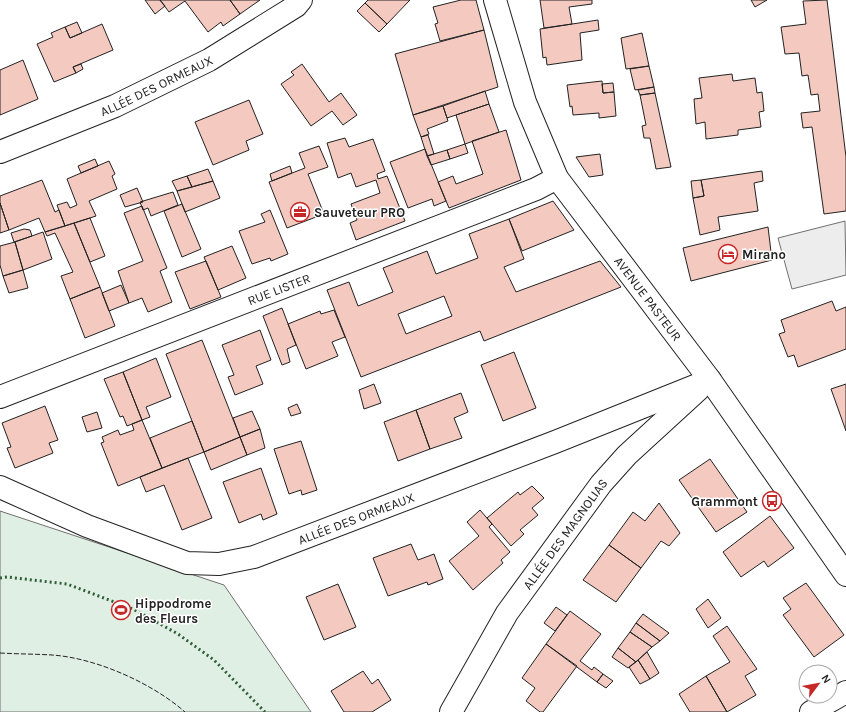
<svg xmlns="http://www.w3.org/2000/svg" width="846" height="712" font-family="Karla,sans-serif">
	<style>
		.green { fill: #e0efe3; stroke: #6f6f6f }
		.parking { fill: #ededed; stroke: #6f6f6f }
		.building { fill: #f3c9c0; stroke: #222; fill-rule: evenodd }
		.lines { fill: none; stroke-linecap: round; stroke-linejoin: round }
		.street-casing { stroke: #222; stroke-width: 24 }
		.street { stroke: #fff; stroke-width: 22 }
		.hedge { stroke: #2f5e38; stroke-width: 3; stroke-dasharray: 2 3; stroke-linecap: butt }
		.fence { stroke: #222; stroke-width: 1; stroke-dasharray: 5 2; stroke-linecap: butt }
		.labels { text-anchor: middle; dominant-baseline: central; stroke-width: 3; stroke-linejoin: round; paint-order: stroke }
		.street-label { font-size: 13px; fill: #222; stroke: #fff }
		.poi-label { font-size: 13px; font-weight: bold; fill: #222; stroke: #fff; text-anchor: start }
	</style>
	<rect width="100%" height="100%" fill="#fff"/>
	<path class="green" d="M0 511 224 585 311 712H0Z"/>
	<path class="parking" d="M845 221 846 275 792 289 778 238Z"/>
	<path class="building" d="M145 0H160L165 6 155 14Z
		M160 0H230L240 14 223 26 221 22 208 32 185 1 169 12Z
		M230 0H260L240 14Z
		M368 0H410L387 24 365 3Z
		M461 0H476L484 30 440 41 435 24 438 23 433 7Z
		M540 0H592V4L569 7 572 24 544 28Z
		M751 0H767L755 7Z
		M827 0 846 157V211L824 214 812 127 803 128 801 113 820 111 818 94 811 95 808 75 802 76 799 53 785 54 781 27 806 24 803 1Z
		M365 3 387 24 379 32 357 11Z
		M598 20 599 30 580 33 582 60 547 65 546 57 543 58 540 29Z
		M77 22 82 33 70 38 65 27Z
		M102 24 113 50 73 67 76 73 54 82 37 44 53 37 51 33 65 27 70 38Z
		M484 30 498 87 413 115 395 54Z
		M642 33 649 66 626 69 621 38Z
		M23 60 38 99 0 115V70Z
		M81 64 83 69 76 73 73 67Z
		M302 64 329 102 341 93 357 115 343 125 332 111 311 126 281 84 294 75 291 72Z
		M649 66 654 87 635 90 630 69Z
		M732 74 733 81 755 78 757 93 762 92 764 111 759 112 761 127 738 130V135L706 139 705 122 696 124 694 99 702 98 699 78Z
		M602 81 603 93 614 92 616 116 599 118V113L573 115 572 106 570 107 567 85Z
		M613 83 614 92 603 93 602 84Z
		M654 87 655 93 640 95 638 90Z
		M485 91 489 104 447 118 443 106Z
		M655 93 671 167 656 169 650 138H644L642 126 646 125 640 95Z
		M249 100 263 134 246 141 249 150 213 165 195 122Z
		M489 104 499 132 465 144 456 115Z
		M443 106 448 121 427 129 429 134 421 137 413 115Z
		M506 130 521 180 449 208 438 182 453 176 456 184 483 174 472 141Z
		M428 135 434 154 427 156 421 137Z
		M345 138 349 147 373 139 385 171 377 174 378 179 387 176 405 221 356 240 350 223 357 220 351 204 380 193 376 180 356 187 351 173 338 178 327 143Z
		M465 144 468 153 450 159 447 150Z
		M319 146 328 167 308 174 324 214 287 228 269 182 305 168 299 153Z
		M425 149 446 201 434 206 432 199 408 208 390 162Z
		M447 150 450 159 431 165 427 156Z
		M600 154 603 175 589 177 576 157Z
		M95 159 98 166 81 173 78 166Z
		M109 161 115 174 112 176 117 189 89 201 96 216 65 226 57 205 67 202 70 208 77 205 67 179Z
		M290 166 292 173 272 181 270 174Z
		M208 169 213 181 192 187 187 176Z
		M762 171 763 181 754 183 758 211 718 217 720 230 700 235 693 198 704 196 701 180Z
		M187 176 192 187 177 191 172 181Z
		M42 180 55 212 59 210 65 226 45 232 39 218 9 230 0 203V196Z
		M701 180 704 196 693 198 691 181Z
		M213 181 220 198 185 212 177 191Z
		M137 188 143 202 125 207 120 195Z
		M173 192 178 205 151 216 148 208 143 210 140 202Z
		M553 201 574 230 522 251 509 219Z
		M0 203 9 230 0 233Z
		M182 204 201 249 182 257 164 211Z
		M142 206 167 268 160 271 172 302 148 312 142 298 129 303 118 271 143 261 124 213Z
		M270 210 288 254 271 261 270 258 252 264 239 231 265 222 261 214Z
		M90 218 105 256 90 262 74 223Z
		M509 219 524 259 504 267 516 292 600 261 621 287 484 341 480 331 361 377 327 290 349 282 358 306 393 292 383 268 427 251 436 274 478 258 469 234ZM444 296 452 316 406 334 398 314Z
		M74 223 100 287 70 299 61 276 73 272 55 233 47 236 45 232Z
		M768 227 772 260 691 281 683 248Z
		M24 229 30 230 32 236 14 242 11 233Z
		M43 232 52 259 23 270 15 242Z
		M15 242 23 270 3 276 0 265V246Z
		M232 246 246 278 218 290 204 257Z
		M206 261 221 297 190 309 175 272Z
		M23 270 28 288 9 293 3 276Z
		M121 285 129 303 109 311 102 293Z
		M100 287 115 326 85 338 70 299Z
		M832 301 836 311 846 307V349L798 367 794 355 788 357 779 334 785 332 781 320Z
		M282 308 296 345 287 349 290 362 282 365 263 316Z
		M334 310 345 337 332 342 338 356 306 369 288 324 320 311 321 314Z
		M260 330 271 360 256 366 263 384 235 395 228 377 234 375 222 345Z
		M202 340 240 437 204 452 166 354Z
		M514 352 536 408 503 421 481 365Z
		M156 358 171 397 146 407 150 417 142 420 123 372Z
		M123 372 142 420 127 426 123 416 120 417 104 379Z
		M374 384 381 403 364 409 359 390Z
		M846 384V431L831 389Z
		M461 393 468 412 454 418 462 438 430 449 416 410Z
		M297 404 301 413 291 416 288 408Z
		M45 406 58 440 49 443 53 453 15 468 7 448 11 447 2 423Z
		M416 410 430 449 398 461 384 422Z
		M252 411 260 429 240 437 233 418Z
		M97 412 102 428 87 432 82 417Z
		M142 420 162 468 118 486 101 443 104 442 102 437 118 430 120 435 134 430 132 424Z
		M192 421 204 452 162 468 150 438Z
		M260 429 265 448 247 455 240 437Z
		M240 437 247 455 211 470 204 452Z
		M301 441 317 490 302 495 301 490 289 494 274 449Z
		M188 458 212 518 182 530 164 485 146 492 140 477Z
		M710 459 747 512 716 532 679 480Z
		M261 468 277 514 263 520 261 514 239 523 223 482Z
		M532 486 544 498 532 508 538 515 520 530 524 534 511 546 487 518 518 492 520 495Z
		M659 503 680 533 669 546 661 541 641 568 609 545 633 512 645 521Z
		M480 510 492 524 489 527 510 552 501 560 503 563 473 590 449 561 479 536 467 522Z
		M770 516 794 548 768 567 764 561 741 577 723 552Z
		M411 544 418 560 434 554 443 579 428 585 427 582 388 596 373 558Z
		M609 545 641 568 616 602 583 580Z
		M806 583 844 635 814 657 783 615 791 609 783 598Z
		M338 584 356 627 324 640 306 597Z
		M708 599 721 618 708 628 696 609Z
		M556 607 567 615 555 631 544 623Z
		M570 611 601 634 580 661 592 670 594 667 603 674 597 682 546 644Z
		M643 614 669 633 660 641 636 623Z
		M636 623 660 641 652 647 630 632Z
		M727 626 757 669 745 676 756 695 727 712 706 676 730 662 713 636Z
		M630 632 652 647 636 662 618 648Z
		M546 644 577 666 543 712H540L526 701 535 688 522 678Z
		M618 648 636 662 628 668 612 657Z
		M647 652 659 673 650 679 638 660Z
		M638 660 650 679 640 684 629 667Z
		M363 671 372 684 378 679 391 700 372 712H344L331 691Z
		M603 674 613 681 606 688 597 682Z
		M706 676 727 712H690L679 694Z"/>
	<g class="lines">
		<g class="street-casing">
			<g id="street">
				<path id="s1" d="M495 0 525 102 557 178 710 380 846 575"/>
				<path id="s2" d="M0 152 115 106 209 60 296 6 301 0"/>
				<path id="s3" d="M0 397 536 189 557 178"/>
				<path id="s4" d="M0 487 87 526 187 563 219 564 254 557 555 442 710 380"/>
				<path id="s5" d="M451 712 507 613 601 484 627 455 698 390"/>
				<path d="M811 712 846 692"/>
			</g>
		</g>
		<use href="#street" class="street"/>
		<path class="hedge" d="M0 578 7 577 67 584 133 609 178 634 214 660 265 712"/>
		<path class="fence" d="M0 653C17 654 35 654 52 655 96 658 152 683 185 712"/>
	</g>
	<defs>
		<g id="office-ring" transform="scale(1)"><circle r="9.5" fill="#fff" stroke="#c62828" stroke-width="1.5"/><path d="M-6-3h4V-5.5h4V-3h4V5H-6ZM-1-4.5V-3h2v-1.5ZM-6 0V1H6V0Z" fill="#c62828"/></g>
		<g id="hotel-ring" transform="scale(1)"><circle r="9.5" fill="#fff" stroke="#c62828" stroke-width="1.5"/><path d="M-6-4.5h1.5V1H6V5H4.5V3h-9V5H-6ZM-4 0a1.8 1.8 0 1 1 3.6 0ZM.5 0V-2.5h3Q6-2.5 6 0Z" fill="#c62828"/></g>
		<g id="bus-ring" transform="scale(1)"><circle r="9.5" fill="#fff" stroke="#c62828" stroke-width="1.5"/><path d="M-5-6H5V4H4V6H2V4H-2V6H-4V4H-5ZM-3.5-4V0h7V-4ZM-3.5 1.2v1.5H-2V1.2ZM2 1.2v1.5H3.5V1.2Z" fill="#c62828"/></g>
		<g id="stadium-ring" transform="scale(1)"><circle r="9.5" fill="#fff" stroke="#c62828" stroke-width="1.5"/><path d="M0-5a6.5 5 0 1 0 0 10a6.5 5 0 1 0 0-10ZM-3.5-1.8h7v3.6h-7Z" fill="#c62828"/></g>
	</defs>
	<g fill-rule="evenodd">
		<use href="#office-ring" x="300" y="212"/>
		<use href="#hotel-ring" x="728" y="254"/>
		<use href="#bus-ring" x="772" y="501"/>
		<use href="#stadium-ring" x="121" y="610"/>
	</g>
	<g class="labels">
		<g class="street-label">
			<text stroke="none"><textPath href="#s2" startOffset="170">ALLÉE DES ORMEAUX</textPath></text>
			<text stroke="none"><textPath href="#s3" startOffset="299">RUE LISTER</textPath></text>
			<text stroke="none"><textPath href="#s1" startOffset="340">AVENUE PASTEUR</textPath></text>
			<text stroke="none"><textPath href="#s4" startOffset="379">ALLÉE DES ORMEAUX</textPath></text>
			<text stroke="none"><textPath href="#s5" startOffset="212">ALLÉE DES MAGNOLIAS</textPath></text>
		</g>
		<g class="poi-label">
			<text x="314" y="212">Sauveteur PRO</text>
			<text x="742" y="254">Mirano</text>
			<text x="758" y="501" text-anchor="end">Grammont</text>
			<text x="135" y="603">Hippodrome<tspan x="135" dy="15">des Fleurs</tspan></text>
		</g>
	</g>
	<g transform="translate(818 684) rotate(58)"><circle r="19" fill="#ffffff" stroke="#a7a7a7"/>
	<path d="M0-3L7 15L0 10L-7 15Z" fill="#c62828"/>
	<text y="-6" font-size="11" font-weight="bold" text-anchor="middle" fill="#222222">N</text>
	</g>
</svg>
